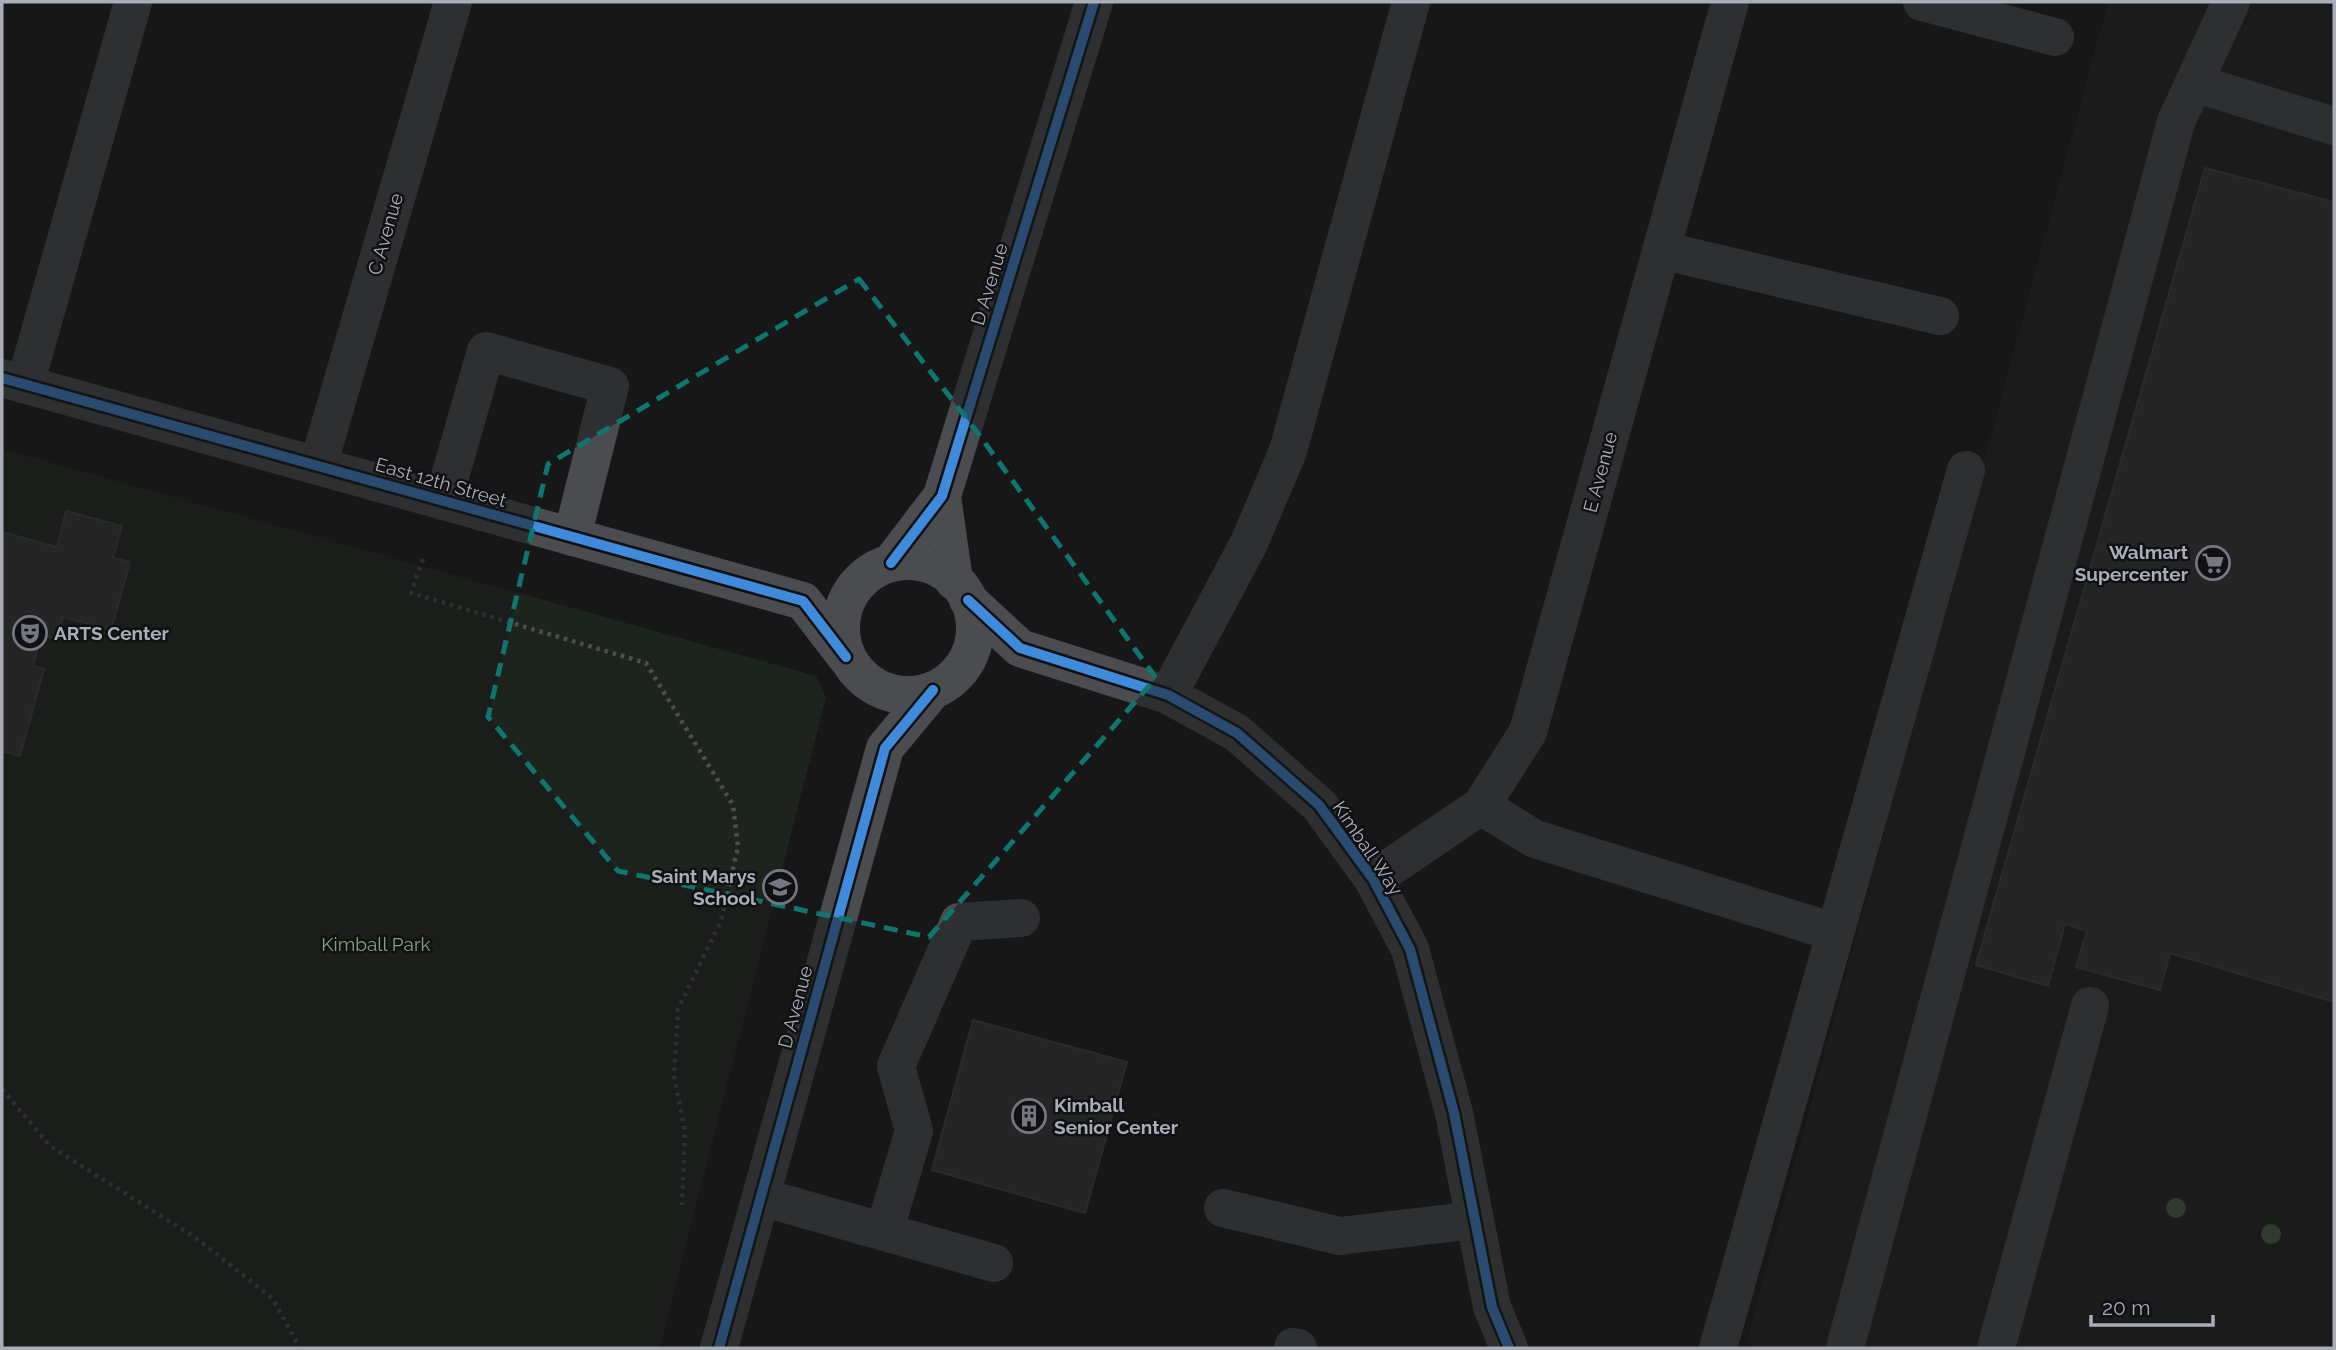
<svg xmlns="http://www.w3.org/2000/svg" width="2336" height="1350" font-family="Raleway,sans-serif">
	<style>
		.built { fill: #212123 }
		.green { fill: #1d241e }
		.building { fill: #353536; stroke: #3f4043; stroke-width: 2 }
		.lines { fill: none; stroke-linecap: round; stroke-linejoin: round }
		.path { stroke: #4d4e52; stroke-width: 4.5; stroke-dasharray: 3.5 5; stroke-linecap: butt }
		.minor { stroke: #4b4c50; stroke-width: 38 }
		.cycleway-casing { stroke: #111113; stroke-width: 15 }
		.cycleway { stroke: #408adc; stroke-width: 10 }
		.tree { fill: #506451 }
		.marked { fill: none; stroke: #0f766e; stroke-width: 5; stroke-dasharray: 14 9; stroke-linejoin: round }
		.labels { text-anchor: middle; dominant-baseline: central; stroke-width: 5; stroke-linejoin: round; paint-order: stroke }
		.street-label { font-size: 19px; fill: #a8adb8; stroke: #111113 }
		.poi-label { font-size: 19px; font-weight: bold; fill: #a8adb8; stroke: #111113; text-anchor: end }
		.park-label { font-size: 19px; fill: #7fa381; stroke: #111113 }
	</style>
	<rect width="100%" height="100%" fill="#171717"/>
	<path class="built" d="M2108 2H2334V1348H1745Z"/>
	<path class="green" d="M2 449 816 676 826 697 660 1348H2Z"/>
	<path class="building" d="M2205 168 2334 202V1002L2170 953 2160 990 2076 967 2087 931 2065 924 2048 986 1976 965Z
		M66 511 122 526 113 558 130 562 111 630 63 617 56 639 42 635 33 666 44 669 20 756 2 751V532L57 547Z
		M973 1020 1127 1062 1085 1213 932 1170Z"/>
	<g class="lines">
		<path class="path" d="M423 559 411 593 646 663 733 805 738 847 721 921 678 1009 674 1076 685 1131 682 1205
			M2 1089 50 1146 196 1238 272 1298 300 1348"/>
		<path class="minor" d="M1922 2 2055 37
			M2194 83 2334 126
			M1661 250 1940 316
			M2 378 803 601 846 657
			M25 385 133 2
			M318 466 453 2
			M942 496 954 581
			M443 501 486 351 610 386 572 537
			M841 628a67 67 0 1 1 134 0a67 67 0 1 1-134 0Z
			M891 563 942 496 1094 2
			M968 600 1020 648 1168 695 1237 733 1319 805 1373 879 1410 949 1454 1113 1492 1307 1509 1348
			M1168 695 1249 543 1288 451 1411 2
			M1481 806 1535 839 1834 932
			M1373 879 1481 806 1528 732 1730 2
			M761 1197 994 1263
			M1223 1208 1340 1236 1475 1220
			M884 1232 914 1131 896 1066 959 922 1021 918
			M1293 1347 1298 1348
			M719 1348 885 748 933 690
			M1718 1348 1966 470
			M1845 1348 2176 122 2231 2
			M1996 1348 2090 1006"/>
		<g class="cycleway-casing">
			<path id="cycleway" d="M2 378 803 601 846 657
				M891 563 942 496 1094 2
				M968 600 1020 648 1168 695 1237 733 1319 805 1373 879 1410 949 1454 1113 1492 1307 1509 1348
				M719 1348 885 748 933 690"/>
		</g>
		<use href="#cycleway" class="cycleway"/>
	</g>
	<g class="tree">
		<circle cx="2176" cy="1208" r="10"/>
		<circle cx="2271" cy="1234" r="10"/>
	</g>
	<path d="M0 0H2336V1350H0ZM859 279 977 432 1156 678 929 937 618 871 488 717 548 464Z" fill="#171717" fill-opacity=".55" fill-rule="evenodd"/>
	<path class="marked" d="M859 279 977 432 1156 678 929 937 618 871 488 717 548 464Z"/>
	<defs>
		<g id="supermarket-ring" transform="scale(1.75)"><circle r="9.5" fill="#111113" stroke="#757880" stroke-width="1.5"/><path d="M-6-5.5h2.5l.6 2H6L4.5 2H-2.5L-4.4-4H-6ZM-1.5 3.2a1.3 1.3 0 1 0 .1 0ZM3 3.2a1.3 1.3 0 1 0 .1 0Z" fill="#757880"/></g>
		<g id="theatre-ring" transform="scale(1.75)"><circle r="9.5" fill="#111113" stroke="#757880" stroke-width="1.5"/><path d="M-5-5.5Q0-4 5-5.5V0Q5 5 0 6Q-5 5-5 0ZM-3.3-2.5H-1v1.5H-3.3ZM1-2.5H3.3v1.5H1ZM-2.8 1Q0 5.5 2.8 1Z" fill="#757880"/></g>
		<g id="school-ring" transform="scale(1.75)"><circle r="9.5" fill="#111113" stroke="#757880" stroke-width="1.5"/><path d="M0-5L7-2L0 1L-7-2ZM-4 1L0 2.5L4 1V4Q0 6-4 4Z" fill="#757880"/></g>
		<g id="building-ring" transform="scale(1.75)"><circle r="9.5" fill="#111113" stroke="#757880" stroke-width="1.5"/><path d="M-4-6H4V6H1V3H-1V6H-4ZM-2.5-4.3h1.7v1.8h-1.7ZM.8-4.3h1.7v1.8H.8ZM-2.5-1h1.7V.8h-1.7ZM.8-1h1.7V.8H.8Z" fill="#757880"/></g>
	</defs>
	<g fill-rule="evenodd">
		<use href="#supermarket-ring" x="2213" y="563"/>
		<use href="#theatre-ring" x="30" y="633"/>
		<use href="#school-ring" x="780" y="887"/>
		<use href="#building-ring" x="1029" y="1116"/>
	</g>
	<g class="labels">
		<g class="street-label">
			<text transform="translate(385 234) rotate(-74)">C Avenue</text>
			<text transform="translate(989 284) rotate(-73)">D Avenue</text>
			<text transform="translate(1600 472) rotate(-75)">E Avenue</text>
			<text transform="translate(441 482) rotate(16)">East 12th Street</text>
			<text transform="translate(1368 848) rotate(56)">Kimball Way</text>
			<text transform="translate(795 1007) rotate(-75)">D Avenue</text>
		</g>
		<g class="poi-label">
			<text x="2188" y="552">Walmart<tspan x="2188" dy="22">Supercenter</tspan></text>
			<text x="54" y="633" text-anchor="start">ARTS Center</text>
			<text x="756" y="876">Saint Marys<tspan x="756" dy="22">School</tspan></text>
			<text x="1054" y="1105" text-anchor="start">Kimball<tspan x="1054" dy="22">Senior Center</tspan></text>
		</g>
		<g class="park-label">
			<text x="376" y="944">Kimball Park</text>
		</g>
	</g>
	<rect width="2336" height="1350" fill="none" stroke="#a8adb8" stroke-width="7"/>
	<path d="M2091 1315v10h122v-10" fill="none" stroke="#a8adb8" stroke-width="3.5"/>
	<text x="2102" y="1315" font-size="21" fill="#a8adb8" stroke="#111113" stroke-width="5" paint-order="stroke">20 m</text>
</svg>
